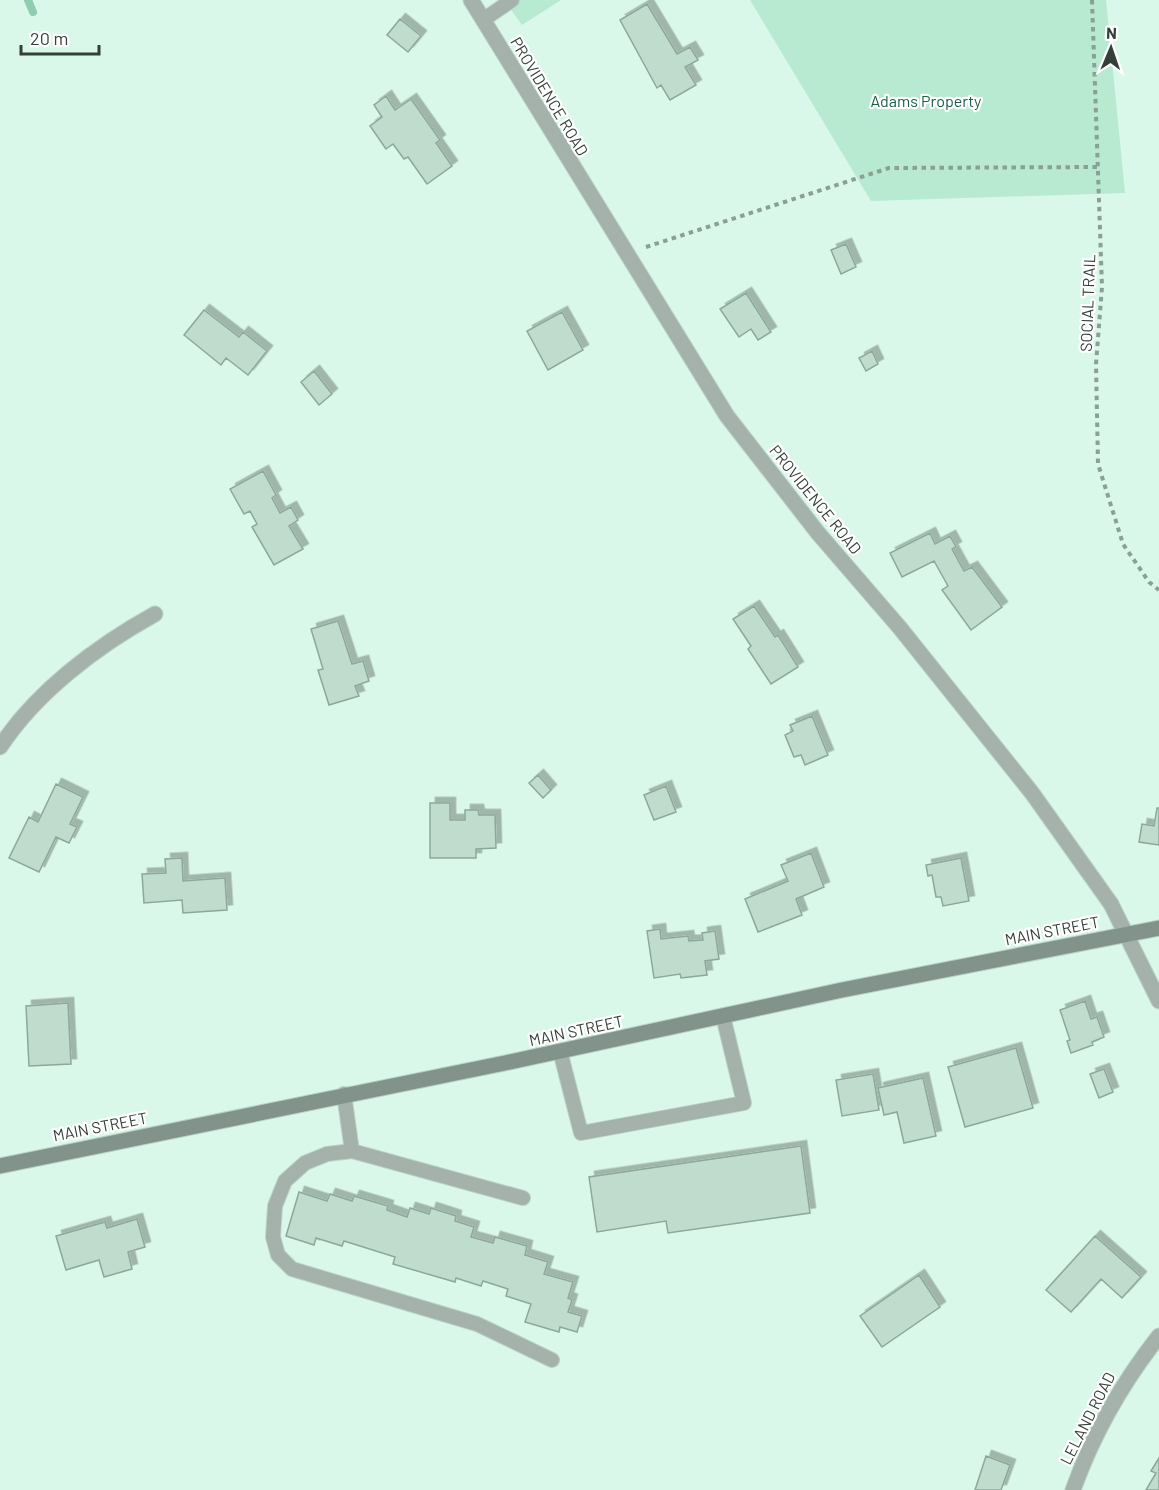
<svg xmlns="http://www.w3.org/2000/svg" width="1159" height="1490" font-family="Barlow,sans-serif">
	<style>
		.green { fill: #b7ead0 }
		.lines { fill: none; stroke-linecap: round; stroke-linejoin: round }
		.stream { stroke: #90ccaf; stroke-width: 8 }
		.building { fill: #bfdccc; stroke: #8da89a; stroke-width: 1.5; filter: url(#shadow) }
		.service-casing { stroke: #b9d3c6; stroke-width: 16 }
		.minor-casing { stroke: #b9d3c6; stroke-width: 17 }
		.secondary-casing { stroke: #b9d3c6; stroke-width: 17 }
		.path { stroke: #8a9f95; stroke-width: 4; stroke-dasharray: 4.5 4.5; stroke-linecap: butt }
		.service { stroke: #a5b1ab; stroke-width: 14 }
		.minor { stroke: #a5b1ab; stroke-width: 15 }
		.secondary { stroke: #81938a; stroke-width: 15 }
		.labels { text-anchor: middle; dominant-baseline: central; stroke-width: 4.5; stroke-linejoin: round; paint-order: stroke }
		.street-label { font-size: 16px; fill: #333f39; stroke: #fff }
		.park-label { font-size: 16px; fill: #185f44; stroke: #fff }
	</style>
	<defs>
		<filter id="shadow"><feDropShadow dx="5.5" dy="-5.5" stdDeviation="0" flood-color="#0004"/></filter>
	</defs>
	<rect width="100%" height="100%" fill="#daf8e9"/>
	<path class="green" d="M504 0H561L522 25Z
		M750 0H1106L1125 193 871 201Z"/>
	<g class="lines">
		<path class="stream" d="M28 0 33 12"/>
	</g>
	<path class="building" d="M647 4 677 54 690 47 698 60 685 67 696 85 670 100 661 85 657 88 620 20Z
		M400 19 421 36 408 52 387 35Z
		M386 96 395 110 411 99 440 140 436 143 452 166 427 184 408 157 404 159 393 144 386 149 370 126 382 117 374 105Z
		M846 244 856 267 841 274 831 250Z
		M746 293 771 332 758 340 751 329 739 337 720 309Z
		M204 310 239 337 243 332 267 351 248 375 226 358 221 365 184 335Z
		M562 312 583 350 548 370 527 331Z
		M872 351 878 364 866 371 859 358Z
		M314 371 332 394 319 405 301 382Z
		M263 471 276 495 272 498 280 513 291 507 298 520 289 526 303 549 274 565 252 527 257 524 250 511 244 514 230 489Z
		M930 533 935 544 950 536 956 547 952 549 964 571 972 567 1002 607 971 630 942 590 948 586 934 561 902 577 890 553Z
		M754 606 775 637 778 635 798 667 771 684 748 649 751 646 733 619Z
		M338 621 352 664 363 661 369 681 355 686 359 696 329 705 318 670 323 669 311 629Z
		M812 716 828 755 805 765 801 755 794 757 785 735 793 731 790 725Z
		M538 775 551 790 543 798 529 783Z
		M56 784 83 797 70 824 77 827 69 843 56 837 39 872 9 858 29 817 38 822Z
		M666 786 676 812 654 820 644 795Z
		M430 803H450V820H465V810H478L479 815H495L496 848 476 849V858H430Z
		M1157 808H1159V845L1139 842 1142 824 1154 826Z
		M811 853 824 887 796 899 802 915 758 932 745 899 788 881 781 865Z
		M182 858 183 881 225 878 227 910 183 913 182 900 144 903 142 874 166 873 165 859Z
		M961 858 969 901 943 906 941 897H936L932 875 928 876 926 865Z
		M660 929 661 939 688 936 689 941 703 940 702 933 715 931 719 959 705 961 707 975 681 978 680 974 654 978 647 931Z
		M1085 1001 1091 1019 1097 1017 1104 1037 1092 1042 1093 1045 1071 1053 1067 1041 1070 1040 1060 1010Z
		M68 1003 71 1064 29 1066 26 1006Z
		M1016 1048 1033 1108 965 1127 948 1067Z
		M1104 1069 1113 1092 1099 1098 1090 1074Z
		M873 1074 879 1110 842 1116 836 1080Z
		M923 1078 936 1136 904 1143 897 1112 884 1115 878 1088Z
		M801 1146 810 1213 668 1233 666 1221 597 1232 589 1177Z
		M299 1192 327 1201 330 1194 352 1201 354 1196 388 1206 387 1210 407 1217 410 1208 429 1214 431 1208 456 1216 455 1221 474 1227 471 1237 493 1243 495 1237 527 1246 525 1255 548 1262 544 1274 573 1282 568 1298 572 1300 568 1312 582 1316 577 1332 560 1327 559 1332 525 1322 531 1304 506 1296 508 1289 483 1281 481 1286 456 1278 455 1282 393 1264 395 1257 344 1241 342 1246 316 1238 314 1245 286 1236Z
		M137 1219 145 1247 128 1252 132 1269 104 1277 99 1260 66 1270 56 1236 105 1222 107 1228Z
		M1095 1236 1141 1277 1122 1298 1101 1279 1071 1312 1046 1290Z
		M919 1275 940 1307 882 1347 860 1316Z
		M986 1456 1010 1465 1001 1490H975Z
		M1159 1458V1490H1146L1156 1473 1151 1471Z"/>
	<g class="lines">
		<g class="service-casing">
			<path id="service" d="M483 20 512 0
				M560 1051 581 1133 744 1103 723 1016
				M344 1094 352 1151
				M523 1198 352 1151 327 1154 305 1163 285 1181 275 1206 273 1237 278 1255 292 1269 477 1324 552 1360"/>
		</g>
		<g class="minor-casing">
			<path id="minor" d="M471 0 727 416 818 533 900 628 1032 793 1111 904 1159 1001
				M0 747C36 692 97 646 155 614
				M1073 1490C1093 1434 1122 1383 1159 1336"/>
		</g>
		<g class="secondary-casing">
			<path id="secondary" d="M0 1166 505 1063 842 990 1159 928"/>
		</g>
		<path class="path" d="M1092 0 1102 287 1096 364 1098 464 1123 544 1149 582 1159 590
			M646 247 889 168 1098 167"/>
		<use href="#service" class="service"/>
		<use href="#minor" class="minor"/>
		<use href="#secondary" class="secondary"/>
	</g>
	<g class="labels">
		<g class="street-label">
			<text transform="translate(550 96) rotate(59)">PROVIDENCE ROAD</text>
			<text transform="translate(1087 303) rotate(-88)">SOCIAL TRAIL</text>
			<text transform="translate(816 499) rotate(51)">PROVIDENCE ROAD</text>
			<text transform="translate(1052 930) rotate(-11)">MAIN STREET</text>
			<text transform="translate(576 1030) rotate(-12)">MAIN STREET</text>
			<text transform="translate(100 1126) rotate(-11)">MAIN STREET</text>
			<text transform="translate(1087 1418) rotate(-63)">LELAND ROAD</text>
		</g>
		<g class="park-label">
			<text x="926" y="100">Adams Property</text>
		</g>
	</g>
	<g transform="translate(1111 48) rotate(2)" stroke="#ffffff" stroke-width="4.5" paint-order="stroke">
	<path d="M0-4.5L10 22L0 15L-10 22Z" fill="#333f39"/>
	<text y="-9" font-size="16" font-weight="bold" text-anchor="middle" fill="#333f39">N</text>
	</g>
	<path d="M21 45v9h78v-9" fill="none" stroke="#333f39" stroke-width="3"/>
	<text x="30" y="45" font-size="18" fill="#333f39" stroke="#ffffff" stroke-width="4.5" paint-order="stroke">20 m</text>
</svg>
